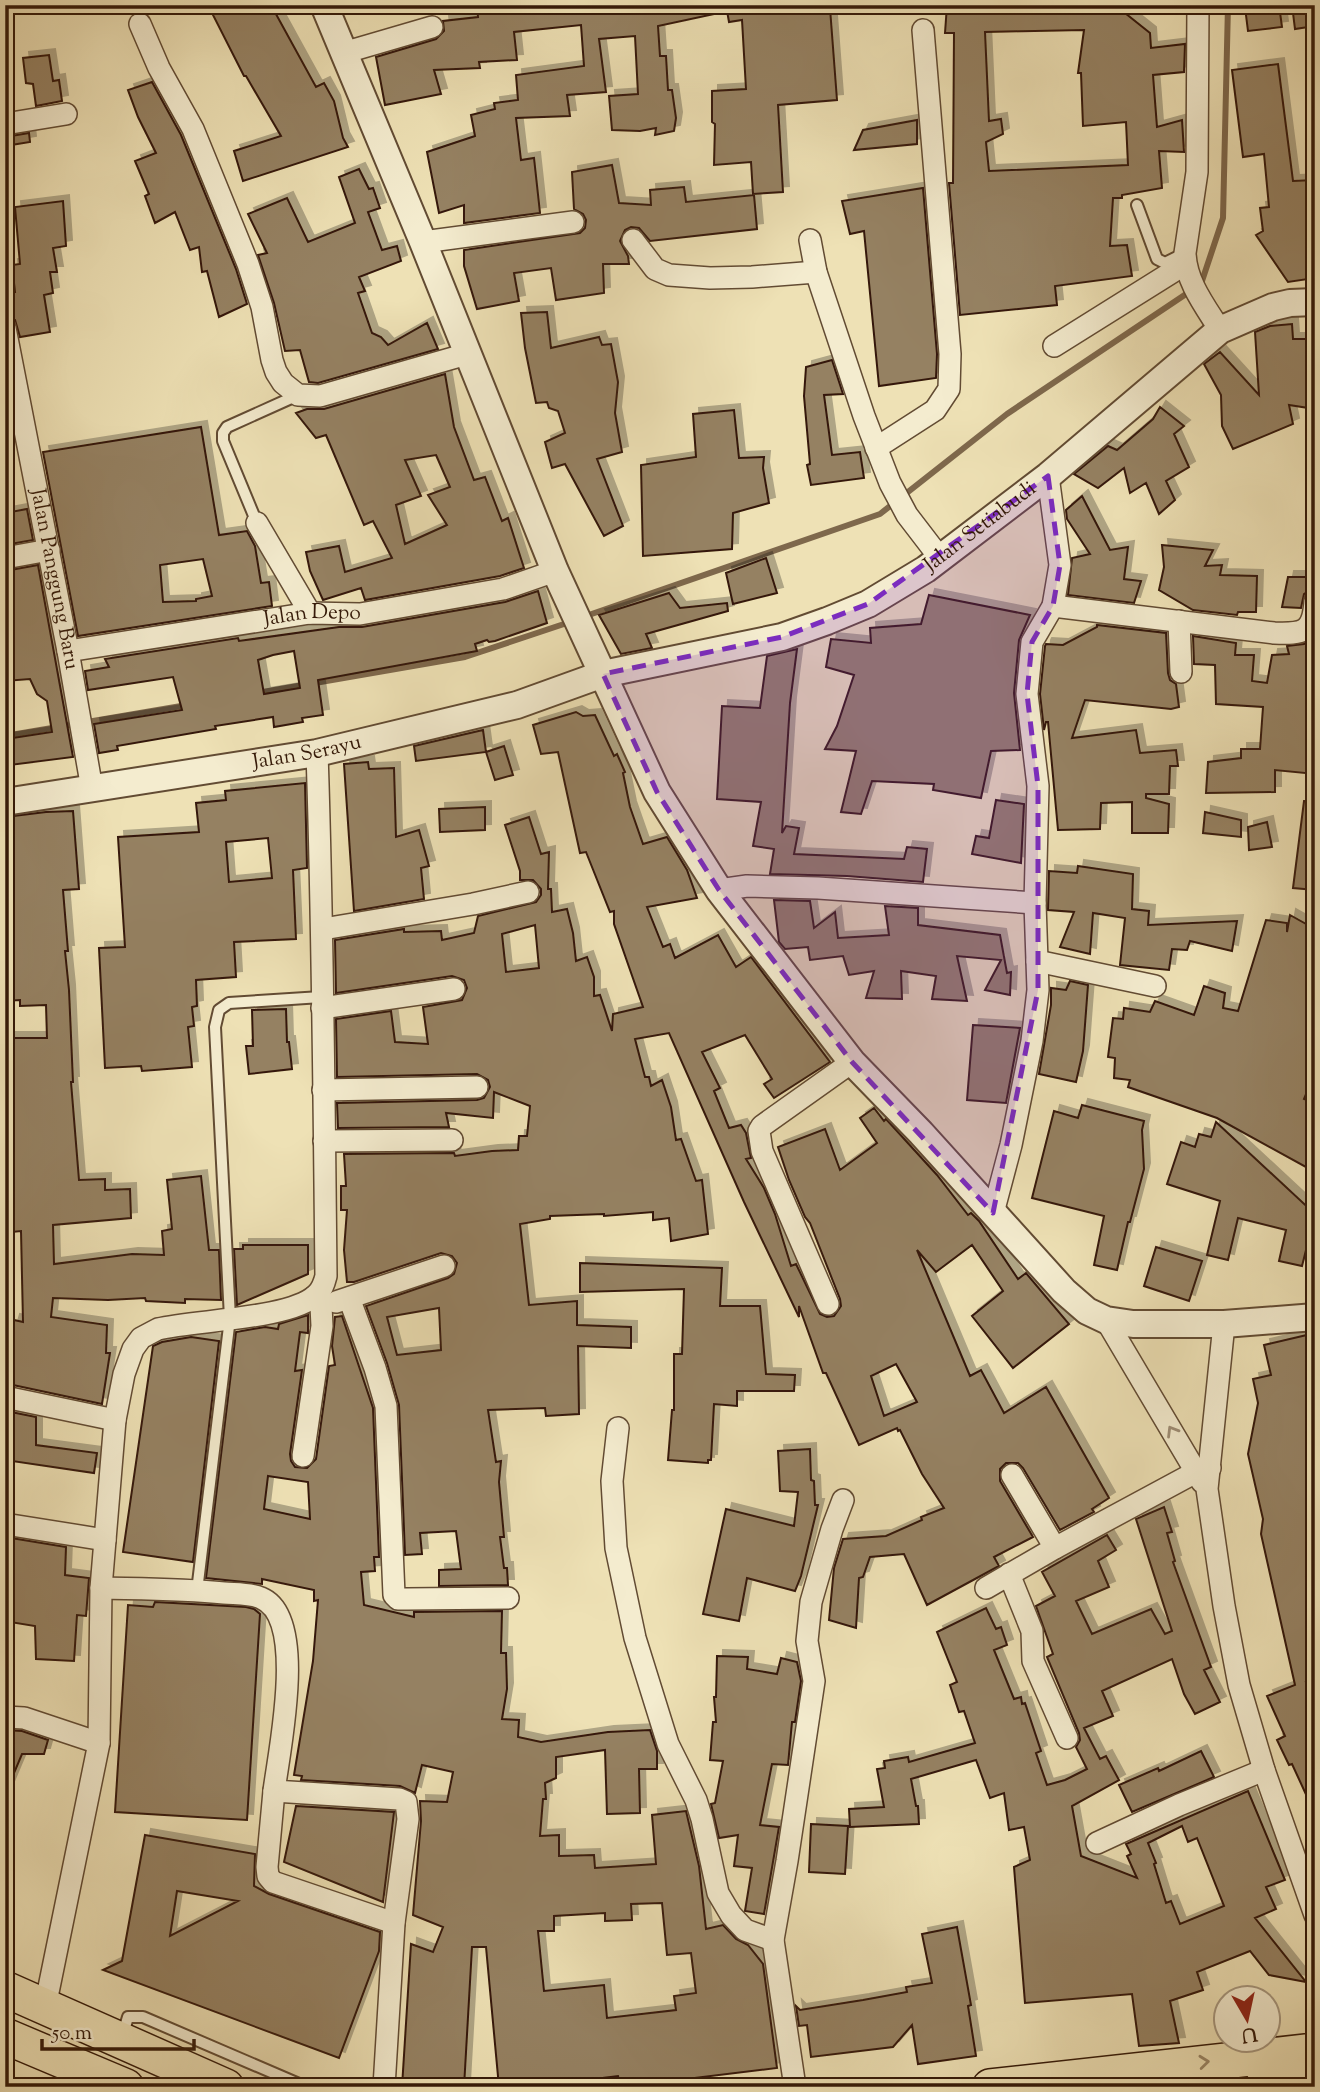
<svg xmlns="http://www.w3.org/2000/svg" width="1320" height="2092" font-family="'Sorts Mill Goudy',serif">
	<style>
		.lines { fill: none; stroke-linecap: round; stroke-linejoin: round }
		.stream { stroke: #7e684c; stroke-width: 6 }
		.building { fill: #958162; stroke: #341908; stroke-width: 2; fill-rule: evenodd; filter: url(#shadow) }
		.service-casing { stroke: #624b33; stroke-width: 14 }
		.minor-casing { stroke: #624b33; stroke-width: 24 }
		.tertiary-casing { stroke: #624b33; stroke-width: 30 }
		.trunk-casing { stroke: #341908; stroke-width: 38 }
		.service { stroke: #f4eccf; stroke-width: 10 }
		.minor { stroke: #f4eccf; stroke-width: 21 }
		.tertiary { stroke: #f4eccf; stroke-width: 26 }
		.trunk { stroke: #eee1b5; stroke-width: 35 }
		.oneway { stroke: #9e8d75 }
		.oneway2 { stroke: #9a8767 }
		.marked { fill: #7b2cbf; fill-opacity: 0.2; stroke: #7b2cbf; stroke-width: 5; stroke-dasharray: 14 9; stroke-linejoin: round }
		.labels { text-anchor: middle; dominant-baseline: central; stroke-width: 5; stroke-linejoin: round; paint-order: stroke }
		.street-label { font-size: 21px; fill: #341908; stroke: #f4eccf }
	</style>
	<defs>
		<filter id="shadow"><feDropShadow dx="6" dy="-6" stdDeviation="0" flood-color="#0004"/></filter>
	</defs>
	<rect width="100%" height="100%" fill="#eee1b5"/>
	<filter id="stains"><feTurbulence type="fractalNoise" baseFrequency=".00286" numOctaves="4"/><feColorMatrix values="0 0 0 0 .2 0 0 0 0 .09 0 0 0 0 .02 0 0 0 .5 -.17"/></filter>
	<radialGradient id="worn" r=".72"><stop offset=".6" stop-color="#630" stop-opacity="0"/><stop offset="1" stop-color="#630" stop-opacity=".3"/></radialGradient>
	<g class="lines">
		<path class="stream" d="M583 617 880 514 1007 414 1201 284 1223 218 1228 5
			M257 693 465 657 570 622
			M5 736 187 705"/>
	</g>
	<path class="building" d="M231 5H271L316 87 324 83 334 101 343 138 348 147 243 181 234 151 281 136 246 76H244L213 15Z
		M477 5H548V10L601 7V5H718L719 13 658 26 660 56H666L668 90H672L676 118 674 131 655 135 656 128 640 131 612 130 609 96 638 94 635 36 599 39 606 92 567 95 570 116 516 118 521 160 534 158 540 213 464 223V205L439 213 427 152 475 136 471 115 495 109 494 103 518 100 516 75 584 66 581 25 514 32 517 60 479 62 480 68 434 70 441 94 385 105 376 57 436 39 444 31 443 21 478 17Z
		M726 5H776L777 13 830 8 837 100 778 105 783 192 753 194 751 162 714 165 715 124 712 122V91L746 89 742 20 729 22Z
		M947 5H1120V9L1150 33 1151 48 1185 44 1184 72 1153 75 1157 127 1182 120 1184 152 1159 151 1162 188 1122 195V198H1113L1110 246 1127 245 1132 276 1055 286 1057 305 960 315 949 183H953L954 33H945ZM1084 30 1078 73H1081L1083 126 1126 122 1128 165 989 171 986 142 1003 134 1001 119 989 121 985 32Z
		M1261 5H1279L1282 27 1248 31 1245 7Z
		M1315 11V26L1295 29 1293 13Z
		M49 55 53 81 59 80 62 101 36 106 33 84 26 83 23 58Z
		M1278 64 1293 181 1315 180V278L1288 282 1256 235 1263 231 1260 208 1269 207 1264 154 1243 157 1232 70Z
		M152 82 181 135 236 269 247 304 219 317 207 271 202 272 199 247 190 250 175 212 155 223 145 196 149 194 135 161 156 153 138 117 128 90Z
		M917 120V144L854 150 863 130Z
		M29 133 30 142 5 146V137Z
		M612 165 619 203 651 205 650 190 684 187 686 202 754 195 757 229 650 241 639 228 631 227 625 230 620 241 628 256 629 264H603L604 293 556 300 551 268 514 273 519 301 477 309 464 266V250L580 233 585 228 586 220 583 214 574 209 572 172Z
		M359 169 369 189 373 188 380 208 368 212 382 250 397 246 401 261 359 277 365 291 358 293 372 333 381 337 388 345 427 323 438 349 318 383 309 382 300 350 285 351 274 303 258 255 267 253 248 214 287 198 308 242 355 223 339 177Z
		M923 188 937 354 936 378 879 386 864 231 850 234 842 201Z
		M63 201 66 246 53 248 57 272H50L53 293 44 295 50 332 20 337 15 320 5 315V292H15L12 265 20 264 15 207Z
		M547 312 551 348 599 337 602 345 611 344 618 382 615 413 622 452 597 459 623 526 604 536 565 464 552 468 545 442 565 433 558 411 549 408 547 402 536 403 525 348 521 313Z
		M1292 324 1293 339H1315V409L1289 405 1293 424 1233 449 1222 426 1221 395 1204 364 1220 352 1259 395 1255 332 1270 326Z
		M832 360 843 394 824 395 832 455 860 452 864 478 811 485 807 465 810 464 804 396 806 367Z
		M445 374 454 427 474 480 485 477 502 521 508 518 524 568 500 576 365 600 361 588 323 600 310 571 306 552 339 546 345 572 392 558 373 521 364 525 326 435 316 438 296 413 307 409H324ZM436 455 450 487 428 495 447 525 405 544 396 505 421 496 405 460Z
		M1160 407 1184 426 1174 434 1189 467 1166 481 1175 500 1159 514 1146 483 1130 493 1124 468 1098 488 1074 474 1108 446 1117 450 1153 419Z
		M734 410 739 458 764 457 763 468 769 503 733 513 732 549 643 556 641 465 696 457 693 414Z
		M201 427 219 535 247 531 255 546 261 583 269 582 272 606 78 636 43 452ZM203 559 212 596 196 599V601L163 602 160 565Z
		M1082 496 1110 550 1128 547 1124 579 1141 581 1134 603 1068 595 1072 558 1090 554 1067 519 1066 510Z
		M27 509 33 540 5 545V513Z
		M1162 545 1213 550 1205 566 1222 565 1220 575 1257 576 1256 612H1238L1237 615 1193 610 1159 590 1164 567Z
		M766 558 777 593 733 604 726 573Z
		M38 565 73 757 10 765 6 739 52 732 47 701 37 694 30 679 5 681V608L9 607 5 571Z
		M1288 577H1314L1313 588 1304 594 1301 608 1282 607Z
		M538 591 547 623 495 641 489 642 487 640 475 644 477 651 318 680 323 715 302 718 303 722 274 727 273 717 215 726 216 729 117 746 118 750 99 753 94 724 182 710 173 677 88 690 85 671 109 667 105 659 238 638 239 641 339 627H362L505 602ZM294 651 300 688 264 694 258 660 273 655Z
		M669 593 680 608 727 603 728 611 646 634 652 648 621 654 599 615Z
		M929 595 1030 615 1019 640 1014 693 1020 750 991 751 981 798 933 790 934 784 872 781 861 814 841 812 856 751 825 749 837 726 854 675 826 667 831 639 871 643 870 628 921 624Z
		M1097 625 1166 633 1168 673 1170 680 1176 684 1179 707 1171 709 1085 700 1072 738 1136 730 1140 753 1176 750 1178 766H1170L1169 794H1146V798L1169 804 1168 833H1132V802L1101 803 1100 829 1058 830 1048 722H1046L1044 730 1040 694 1045 646 1046 644 1063 645 1097 627Z
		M1193 636 1236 643 1235 655H1254L1252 681 1267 683 1272 655 1289 654 1287 646 1304 644 1315 638V774L1275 770V792L1206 793 1208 762 1241 758V749H1260L1263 707 1216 704 1215 665 1194 664Z
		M797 649 790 703 782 833 786 826 799 828 794 854 904 859 907 847 927 849 923 882 847 876 770 874 774 849 753 846 761 802 717 799 722 706 760 708 767 656Z
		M576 712 583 716 595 715 614 756 617 754 625 772 623 773 630 807 643 844 667 837 687 870 697 898 647 907 663 947 670 944 675 958 718 935 736 967 751 957 830 1062 774 1098 764 1084 772 1079 745 1035 702 1052 720 1088 714 1091 729 1128 741 1125 746 1133 751 1158 746 1159 764 1188 775 1214 791 1266 796 1264 820 1314 827 1317 834 1316 841 1306 840 1299 810 1223 805 1217 789 1180 778 1147 825 1129 840 1170 877 1143 860 1118 874 1108 884 1121 886 1119 937 1175 968 1215 971 1213 979 1221 1018 1279 1026 1273 1069 1324 1013 1368 972 1316 1003 1291 972 1245 936 1272 917 1250 970 1376 981 1370 1004 1413 1046 1387 1109 1498 1092 1509 1094 1512 1060 1530 1023 1468 1018 1463H1006L1000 1469V1481L1033 1537 994 1557 999 1566 927 1605 904 1554 870 1557 863 1577 859 1578 856 1628 829 1620 834 1568 843 1539 886 1536 922 1520 921 1517 944 1508 922 1474 900 1430 898 1431 897 1428 859 1445 826 1373H823L799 1306V1317L744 1202 669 1033 635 1039 645 1077H649L651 1086 662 1080 671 1107 676 1140 681 1139 696 1181 702 1180 708 1234 671 1241 669 1218 653 1220V1212L604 1216V1214L550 1216V1219L520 1224 529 1305 577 1301V1325L631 1327V1348L578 1346 579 1414 546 1416 545 1408 488 1410 496 1462 501 1461 499 1482 504 1537H500L504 1568H507L508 1585 439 1586V1570L461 1569 456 1531 420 1533 422 1554 405 1555 399 1405 387 1363 366 1306 448 1278 454 1274 457 1263 452 1256 441 1253 354 1282H347L344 1250 347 1210H341V1186H346L344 1154 454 1153 455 1156 492 1151 518 1150 519 1136H527L530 1106 494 1092 493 1118 446 1113 449 1127 338 1128 337 1103 477 1100 484 1098 490 1087 488 1080 477 1074 337 1077 336 1019 391 1011 395 1042 428 1044 423 1007 462 1000 467 988 464 980 452 976 336 993 335 940 404 929V932L441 931 442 940 474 933 478 916 536 902 541 895V889L533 880H520V871L505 825 529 817 541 854 549 852 548 889H551L552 912 567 909 573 933 576 961 587 957 594 977V996L600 995 612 1031 613 1014 643 1007 614 924V911L610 912 586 852 580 853 558 752 541 754 533 725ZM535 925 539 968 506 972 502 934ZM439 1308 441 1350 397 1355 387 1317ZM896 1364 917 1402 884 1416 871 1376Z
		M483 730 486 752 416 761 414 746Z
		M504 746 513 775 495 780 486 752Z
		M368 762 369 769 394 768 396 837 419 830 429 866 421 868 424 899 354 911 344 764Z
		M305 783 307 868 293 870 296 939 234 942 236 977 196 980 197 1006 192 1007 194 1026 188 1027 192 1067 142 1071 141 1066 105 1068 99 948 125 947 118 837 199 832 196 803 226 800 225 791ZM268 838 272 878 229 882 226 842Z
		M996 800 1024 804 1021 863 972 854 976 836 989 838Z
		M1304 801 1315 802V890L1293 888Z
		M485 807V830L440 832 439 809Z
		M73 811 79 889 63 890 68 951H65L69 990 73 1082H71L79 1180 105 1179V1190L130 1189 131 1218 53 1225 54 1264 132 1254 164 1255 162 1231 172 1229 167 1180 201 1176 209 1250H219L221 1300 185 1299V1303L146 1301 145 1298 108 1300 53 1298 51 1317 107 1325 106 1353H110L102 1404 13 1385 5 1381V1353L14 1320 23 1322 21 1231 12 1232 8 1193H5V1038H47L46 1005 20 1006V1000L5 1001V817L46 812Z
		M1205 812 1241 820V837L1203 833Z
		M1267 822 1272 847 1249 850 1248 827Z
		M1078 866 1133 874 1132 909 1149 911 1148 925 1237 921 1232 951 1190 941 1187 950 1172 949 1169 970 1120 965 1125 918 1093 913 1090 954 1060 947 1074 912 1048 910 1049 871 1077 873Z
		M774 900 810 901 814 928 835 912 838 938 889 935 885 906 918 908V925L1000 935 1007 973 1011 972 1010 995 985 990 1001 960 957 956 967 1001 932 999 936 976 901 971 902 999 866 998 874 971 849 975 843 956 810 960 808 947 785 949 779 942Z
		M1290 915 1315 929V1073L1304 1099 1315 1103V1172L1217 1118 1128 1087 1130 1080 1114 1078 1115 1058 1108 1057 1113 1018 1123 1019 1124 1008 1150 1012 1155 1001 1194 1015 1204 986 1225 993 1223 1008 1238 1011 1266 920 1287 923V932Z
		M1070 981 1088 985 1083 1051 1076 1082 1039 1074 1051 1005V988L1066 990Z
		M286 1009 287 1042H289L292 1069 249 1074 246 1046H253L252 1010Z
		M973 1025 1020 1028 1006 1103 967 1100Z
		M1082 1105 1144 1121 1142 1130 1144 1169 1130 1222H1128L1117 1270 1094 1265 1104 1216 1032 1198 1054 1111 1078 1118Z
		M1216 1122 1315 1214 1302 1266 1279 1261 1286 1230 1238 1218 1228 1260 1207 1255 1220 1201 1167 1184 1181 1142 1195 1147 1199 1134 1211 1137Z
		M243 1245H308V1274L237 1305 234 1249H243Z
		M1156 1247 1202 1261 1189 1301 1144 1286Z
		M580 1263 722 1268 720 1306H760L766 1374 795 1375 794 1391H737V1406L714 1404 711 1460H708V1463L668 1460 672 1410H674V1354H682L684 1289 580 1292Z
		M308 1315V1333L300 1332 295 1371 302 1370 290 1454 291 1461 295 1467 307 1468 316 1459 329 1366 335 1365 332 1346 335 1317 342 1316 373 1408 379 1557H374L375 1571 361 1572 364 1605 414 1617V1612L502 1611 501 1653H506L507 1689 502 1719 519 1720 518 1737 541 1742 608 1732 650 1730 657 1751V1769H639L640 1813 607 1814 605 1750 556 1757V1778L545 1783 546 1799H543L540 1836 559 1835V1856L594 1855 595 1868 656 1864 652 1815 686 1811 699 1866 706 1929 723 1925 736 1939 748 1945 763 1964 777 2068 621 2087 618 2076 528 2087H499L486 1947H472L464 2087H402L411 1944 433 1952 443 1927 413 1915 421 1821 420 1801 447 1802 453 1772 422 1765 415 1793 400 1786 301 1780 302 1776 294 1775 313 1661 318 1600 314 1601V1590L262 1579V1584L206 1578 236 1332 265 1327 278 1329 279 1324ZM268 1476 308 1482 310 1519 264 1509ZM662 1903 667 1955 691 1953 696 1993 674 1996 676 2010 607 2018 604 1985 544 1991 538 1931H554V1916L605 1913V1921L632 1920 631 1904Z
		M1311 1334 1315 1353V1680L1306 1682 1315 1704V1814L1292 1764 1289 1765 1277 1740 1285 1736 1267 1696 1295 1685 1261 1534 1263 1519 1248 1454 1258 1403 1253 1379 1271 1375 1264 1345Z
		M191 1337 219 1341 193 1562 123 1552 153 1346 162 1342Z
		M6 1411 36 1417V1445L97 1453 94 1473 5 1460Z
		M810 1449 811 1480 814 1481 815 1505H818L801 1576 795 1591 747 1578 739 1621 703 1614 726 1509 794 1526 798 1492 780 1491 778 1451Z
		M1164 1507 1172 1532 1167 1533 1175 1561 1173 1562 1211 1667 1204 1670 1220 1702 1195 1714 1184 1694 1172 1659 1102 1691 1113 1716 1084 1728 1100 1759 1106 1756 1119 1780 1072 1806 1081 1856 1137 1878 1127 1856 1131 1854 1126 1844 1248 1791 1285 1880 1266 1887 1276 1909 1255 1918 1306 1982 1269 1975 1250 1951 1197 1972 1203 1990 1170 2001 1179 2043 1139 2046 1132 1994 1025 2003 1014 1867 1030 1860 1024 1827 1009 1830 1004 1793 990 1798 976 1760 911 1779 916 1806H918L919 1824 850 1827 849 1809 884 1807 877 1769 885 1768 884 1761 908 1757 909 1762 975 1743 964 1711 959 1712 950 1685 957 1682 937 1632 986 1608 996 1629 1001 1627 1007 1645 994 1650 1014 1699 1021 1697 1022 1704 1025 1703 1041 1751 1036 1753 1047 1785 1065 1780 1087 1769 1076 1747 1080 1740 1079 1733 1047 1657 1053 1654 1036 1606 1055 1596 1042 1572 1107 1535 1116 1550 1098 1561 1109 1587 1076 1601 1092 1634 1151 1609 1165 1634 1172 1631 1136 1519ZM1182 1826 1188 1842 1197 1838 1224 1906 1180 1924 1171 1901 1166 1903 1154 1864 1156 1863 1148 1843Z
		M5 1537 66 1547 65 1575 89 1578 86 1616 77 1615 74 1661 36 1659 35 1626 10 1622 12 1610H5Z
		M155 1602 246 1607 254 1609 260 1614 247 1820 115 1812 128 1605 153 1607Z
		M717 1656 748 1657 747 1669 777 1674 781 1658 797 1662 801 1681 795 1722H792L788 1765 772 1764 760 1825 779 1827 764 1914 745 1911 752 1868 734 1866 738 1835 719 1838 711 1804 715 1803 723 1761 710 1760 713 1722H716L714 1697H716Z
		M5 1730 22 1731 48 1740 44 1754H22L6 1792Z
		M1201 1751 1214 1777 1132 1812 1119 1785 1158 1768 1159 1771Z
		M296 1806 394 1812 383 1902 284 1862Z
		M811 1824 848 1826 845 1874 809 1872Z
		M145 1835 255 1854 254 1886 269 1894 380 1932 379 1951 339 2058 103 1970 122 1961ZM177 1891 238 1901 170 1936Z
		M957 1927 971 2005 968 2006 976 2056 918 2064 912 2025 893 2047 811 2057 807 2025 799 2026 796 2006 800 2010 863 2000 907 1992 906 1987 932 1983 922 1934Z"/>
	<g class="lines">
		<g class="service-casing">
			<path id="service" d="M1137 205 1157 259 1165 263 1179 256
				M257 523 223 441V433L227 427 298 395
				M197 1591 230 1318 215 1027 219 1010 229 1003 321 997
				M122 2037 128 2017H143L306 2087
				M5 2086 7 2087"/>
		</g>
		<g class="minor-casing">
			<g id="minor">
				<path d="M1198 5 1197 172 1185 253C1186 282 1205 306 1220 330"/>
				<path d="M140 24 159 68 193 129 248 264 262 307 272 360 276 372 283 383 298 395 320 396 467 354"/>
				<path d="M343 53 432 27"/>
				<path d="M5 124 66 114"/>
				<path d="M633 240 655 269 669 275 710 278 752 277 816 272"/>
				<path d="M810 240 816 272 864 416 890 483 907 515 940 558"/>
				<path d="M423 242 573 222"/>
				<path id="s1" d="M5 328 68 651 92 789"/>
				<path d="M1054 346 1185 264"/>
				<path d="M876 448 935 410 949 389 950 354 923 30"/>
				<path d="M257 523 310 613"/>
				<path d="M5 558 49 550"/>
				<path d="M1053 606 1274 633C1303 634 1313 633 1315 601"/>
				<path d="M1179 621 1181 672"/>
				<path id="s2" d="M68 651 310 613 360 614 503 589 555 571"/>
				<path d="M719 890 747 886 818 888 1035 903"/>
				<path d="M323 929 473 904 528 892"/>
				<path d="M1037 961 1155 986"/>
				<path d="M322 1008 454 989"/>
				<path d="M323 1090 477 1087"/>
				<path d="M324 1141 452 1140"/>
				<path d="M993 1213 1011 1145 1032 1041 1038 990 1035 903 1038 786 1027 694 1032 642 1053 606 1060 565 1048 476"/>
				<path d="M349 1298 375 1368 386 1406 394 1595 398 1599H407L508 1598"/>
				<path d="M336 1302 444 1266"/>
				<path d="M828 1304 762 1151 759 1131 762 1126 852 1062"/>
				<path d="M1106 1320 1202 1482"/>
				<path d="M1224 1324 1207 1489 1224 1606 1239 1685 1264 1770 1315 1915"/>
				<path d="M5 1397 115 1420"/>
				<path d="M618 1428 612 1481 616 1548 635 1638 668 1744 696 1800 702 1819 718 1893 731 1915 745 1930 773 1940"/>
				<path d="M303 1456 322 1326 321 1306 314 1297"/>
				<path d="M1012 1475 1055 1548"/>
				<path d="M5 1524 105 1540"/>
				<path d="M1009 1574 1032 1631 1033 1661 1067 1738"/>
				<path d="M101 1588C142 1589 183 1589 224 1593 236 1594 250 1593 261 1598 308 1617 279 1751 274 1791L399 1799 406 1802 408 1819 394 1923 384 2087"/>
				<path d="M986 1588 1055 1548 1196 1472 1210 1468"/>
				<path d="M5 1717 24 1718 99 1743"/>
				<path d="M274 1791 267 1867 268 1876 273 1882 394 1923"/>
				<path d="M1097 1843 1179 1805 1264 1770"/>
				<path d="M45 2007 99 1743 101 1588 115 1420 124 1374 133 1349 141 1338 158 1329C196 1320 291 1319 316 1295 322 1290 324 1284 326 1276 324 1102 323 927 317 753"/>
				<path d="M795 2087 773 1940 787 1861 814 1681 807 1641 811 1602 832 1529 843 1500"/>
			</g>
		</g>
		<g class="tertiary-casing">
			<g id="tertiary">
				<path d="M324 5 423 242 555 571 657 792 719 890 852 1062 921 1133 1064 1291 1087 1311 1106 1320 1133 1324H1224L1315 1317"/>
				<path id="s3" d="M5 802 317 753 517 705 603 674 782 637 827 621 868 604 926 569 1048 476 1220 330 1273 307 1290 303 1315 302"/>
			</g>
		</g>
		<g class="trunk-casing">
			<path id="trunk" d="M5 1989 226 2087
				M5 2036 126 2087
				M990 2087 1315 2051
				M1262 2087 1315 2080"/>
		</g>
		<use href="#service" class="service"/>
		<use href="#minor" class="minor"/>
		<use href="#tertiary" class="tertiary"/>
		<use href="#trunk" class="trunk"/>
	</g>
	<defs><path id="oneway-chevron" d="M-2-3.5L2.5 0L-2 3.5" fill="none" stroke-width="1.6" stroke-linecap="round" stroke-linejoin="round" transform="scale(1.75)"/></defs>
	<use class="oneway" href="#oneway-chevron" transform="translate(1172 1431) rotate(-121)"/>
	<use class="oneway2" href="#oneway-chevron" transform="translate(1204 2062) rotate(-6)"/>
	<path class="marked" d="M1048 476 1060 565 1053 606 1032 642 1027 694 1038 786V990L993 1213 852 1062 719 890 657 792 603 674 782 637 868 604Z"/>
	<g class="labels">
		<g class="street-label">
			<text stroke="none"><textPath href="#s3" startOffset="1024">Jalan Setiabudi</textPath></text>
			<text stroke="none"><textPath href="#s1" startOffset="256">Jalan Panggung Baru</textPath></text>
			<text stroke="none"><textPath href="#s2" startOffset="247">Jalan Depo</textPath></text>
			<text stroke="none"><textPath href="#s3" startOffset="306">Jalan Serayu</textPath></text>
		</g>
	</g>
	<rect width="1320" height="2092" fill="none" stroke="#eee1b5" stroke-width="28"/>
	<rect x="7" y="7" width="1306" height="2078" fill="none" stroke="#341908" stroke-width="3.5"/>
	<rect x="14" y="14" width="1292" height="2064" fill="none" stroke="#341908" stroke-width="2"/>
	<g transform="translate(1247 2019) rotate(171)"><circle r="33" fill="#f4eccf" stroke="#a7987f" stroke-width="2"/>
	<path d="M0-5L12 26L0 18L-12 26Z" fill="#8f2418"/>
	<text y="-10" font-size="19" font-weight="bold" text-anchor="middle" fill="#341908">U</text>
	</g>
	<path d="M42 2039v10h152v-10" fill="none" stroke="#341908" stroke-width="3.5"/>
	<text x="52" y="2039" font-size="21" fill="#341908" stroke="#f4eccf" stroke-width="5" paint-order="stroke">50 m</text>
	<rect width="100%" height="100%" filter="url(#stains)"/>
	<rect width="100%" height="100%" fill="url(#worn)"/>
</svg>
